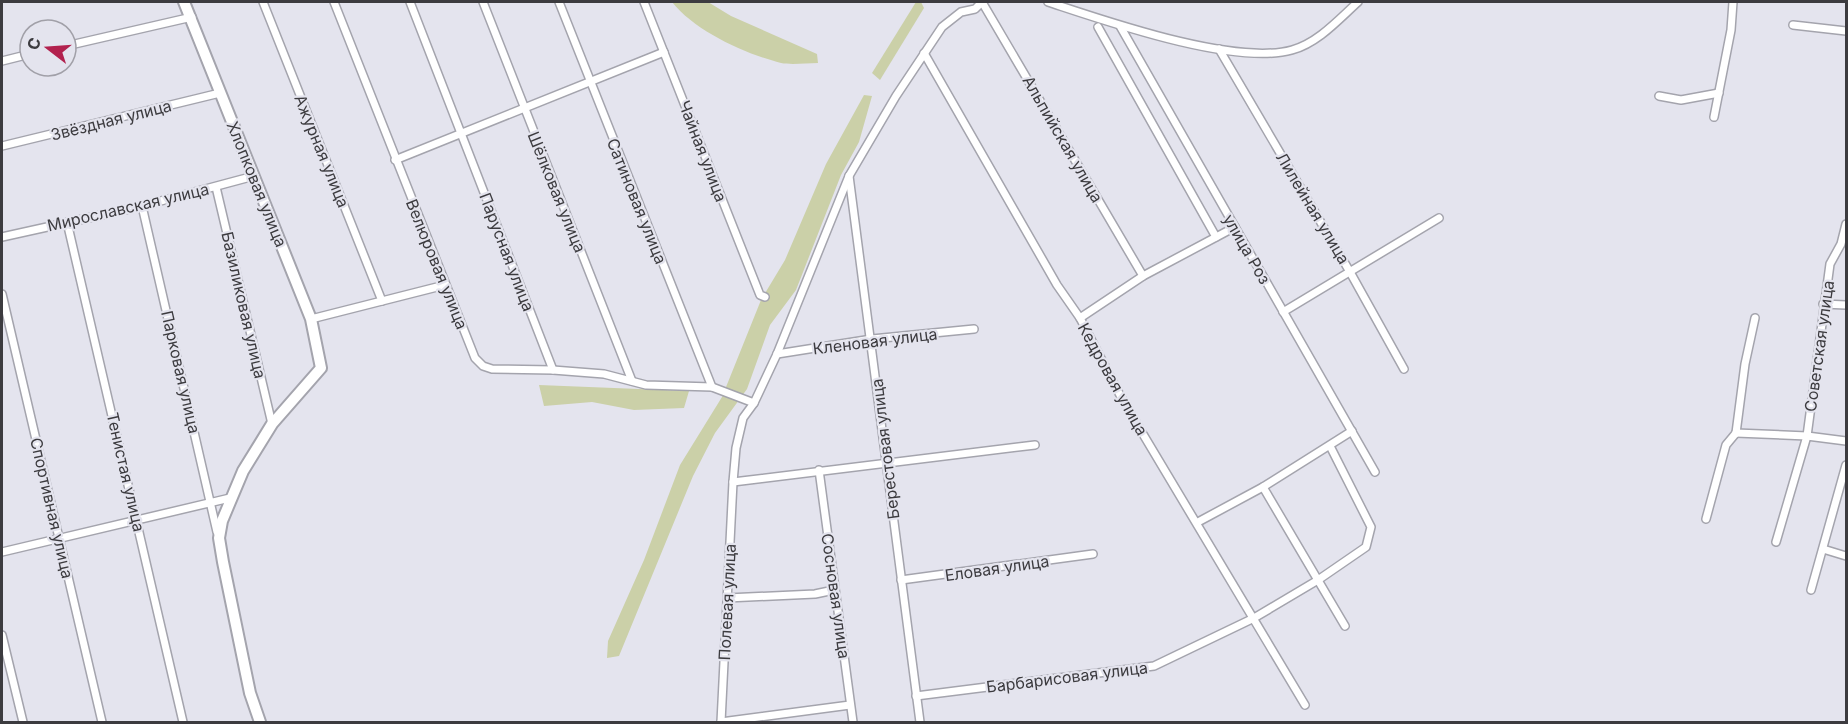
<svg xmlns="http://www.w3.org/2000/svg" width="1848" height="724" font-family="Inter,sans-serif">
<rect width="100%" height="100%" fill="#e4e4ee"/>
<!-- green -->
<g fill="#cbd0a8">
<path d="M672,2H708L731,16L817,54L818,63C806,63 792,65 781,63C745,54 695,31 672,2Z"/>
<polygon points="916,2 921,2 924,8 880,80 872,73"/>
<polygon points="864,95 872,96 859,142 841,175 796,290 770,325 747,389 715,433 693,476 619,656 607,658 608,641 644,560 680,465 722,397 761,300 785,260 826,164"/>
<polygon points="539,385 689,391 684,408 634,410 592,402 544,406"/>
</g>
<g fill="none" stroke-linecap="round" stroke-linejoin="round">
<defs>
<g id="street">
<polyline points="263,2 382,301"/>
<polyline points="334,2 475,358 483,366 492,369 553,370 604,374 646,385 712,387"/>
<polyline points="410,2 553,370"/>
<polyline points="483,2 632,381"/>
<polyline points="559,2 712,387 754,403"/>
<polyline points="644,2 760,295 765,297"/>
<polyline points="982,2 1143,276"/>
<path d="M1048,2C1106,21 1234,66 1292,50C1318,43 1339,19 1358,2"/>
<polyline points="1793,25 1846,31"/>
<polyline points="1120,26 1375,472"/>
<polyline points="1098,27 1216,237"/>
<polyline points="66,46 192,17"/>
<polyline points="1219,49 1350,272 1404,369"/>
<polyline points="924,53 1057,285 1080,318 1122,399 1305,705"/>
<polyline points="2,61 30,54"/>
<polyline points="1659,96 1681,100 1719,93"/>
<polyline points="1714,117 1731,30 1733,2"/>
<polyline points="2,146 220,93"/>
<polyline points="395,160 664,52"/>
<polyline points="849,176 920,722"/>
<polyline points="216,187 272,424"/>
<polyline points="142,206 217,532"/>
<polyline points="67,222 183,722"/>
<polyline points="2,237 142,206 254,176"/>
<polyline points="2,294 102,722"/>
<polyline points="1823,304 1846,305"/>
<polyline points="1283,312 1439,218"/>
<polyline points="1080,318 1143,276 1235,227"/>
<polyline points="311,319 445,285"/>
<polyline points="777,354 872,339 974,329"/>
<polyline points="1736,433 1745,364 1755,318"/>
<polyline points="1736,433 1807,436 1846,441"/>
<polyline points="819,470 853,722"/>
<polyline points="733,482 1035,445"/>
<polyline points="1263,487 1345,626"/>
<polyline points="1706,519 1726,445 1736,433"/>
<polyline points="1198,522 1263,487 1352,431"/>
<polyline points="1776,542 1807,436 1830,264 1841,244 1846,224"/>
<polyline points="1823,549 1846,556"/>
<polyline points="2,552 230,498"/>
<polyline points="901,580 1093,554"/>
<polyline points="1811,590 1846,465"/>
<polyline points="727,598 815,594 834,590"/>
<polyline points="2,635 23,722"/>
<polyline points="916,696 1154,666 1254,618 1318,580 1366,547 1371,527 1330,446"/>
<polyline points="721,722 733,482 736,448 743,418 754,403 777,354 849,176 896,96 942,27 961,12 975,9 982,2"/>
<polyline points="721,722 850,705"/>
</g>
<polyline id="secondary" points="184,2 311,319 321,368 272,424 243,471 222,521 219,538 223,562 250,693 260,722"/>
</defs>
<!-- street casing -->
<use href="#street" stroke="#a4a4ad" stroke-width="10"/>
<!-- secondary casing -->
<use href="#secondary" stroke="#a4a4ad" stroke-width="14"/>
<!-- street -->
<use href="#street" stroke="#fff" stroke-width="7"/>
<!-- secondary -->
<use href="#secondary" stroke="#fff" stroke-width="10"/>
</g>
<g text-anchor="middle" stroke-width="4.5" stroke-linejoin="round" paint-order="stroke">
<!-- street labels -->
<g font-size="16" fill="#3c3b3f" stroke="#e4e4ee">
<text transform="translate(111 120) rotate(-14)" y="6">Звёздная улица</text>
<text transform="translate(1063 139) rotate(60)" y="6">Альпийская улица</text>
<text transform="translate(322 151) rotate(68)" y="6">Ажурная улица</text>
<text transform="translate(703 151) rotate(69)" y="6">Чайная улица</text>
<text transform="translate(257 184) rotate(68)" y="6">Хлопковая улица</text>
<text transform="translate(557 192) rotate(68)" y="6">Шёлковая улица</text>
<text transform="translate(637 201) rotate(68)" y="6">Сатиновая улица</text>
<text transform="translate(128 207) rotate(-13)" y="6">Мирославская улица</text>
<text transform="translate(1313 208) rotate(59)" y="6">Лилейная улица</text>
<text transform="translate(1247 249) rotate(60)" y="6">улица Роз</text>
<text transform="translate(507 252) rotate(69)" y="6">Парусная улица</text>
<text transform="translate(437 264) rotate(68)" y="6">Велюровая улица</text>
<text transform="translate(244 305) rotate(77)" y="6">Базиликовая улица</text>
<text transform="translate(875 341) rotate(-7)" y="6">Кленовая улица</text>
<text transform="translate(1819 346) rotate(-82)" y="6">Советская улица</text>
<text transform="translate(181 372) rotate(77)" y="6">Парковая улица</text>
<text transform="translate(1113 379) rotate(61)" y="6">Кедровая улица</text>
<text transform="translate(885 449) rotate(-97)" y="6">Берестовая улица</text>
<text transform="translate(126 472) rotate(77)" y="6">Тенистая улица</text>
<text transform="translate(52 508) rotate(77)" y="6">Спортивная улица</text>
<text transform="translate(997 568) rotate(-8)" y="6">Еловая улица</text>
<text transform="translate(836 596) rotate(82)" y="6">Сосновая улица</text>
<text transform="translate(727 602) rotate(-87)" y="6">Полевая улица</text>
<text transform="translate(1067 677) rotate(-7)" y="6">Барбарисовая улица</text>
</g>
</g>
<!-- border -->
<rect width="1848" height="724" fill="none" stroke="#3c3b3f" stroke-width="6"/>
<!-- north arrow -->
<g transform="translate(48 48) rotate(287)"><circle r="28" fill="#e4e4ee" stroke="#a1a0a8" stroke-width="1.5"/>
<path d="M0-4.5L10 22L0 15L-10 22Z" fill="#b2214e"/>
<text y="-9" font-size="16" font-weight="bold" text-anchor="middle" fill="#3c3b3f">С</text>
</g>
</svg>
